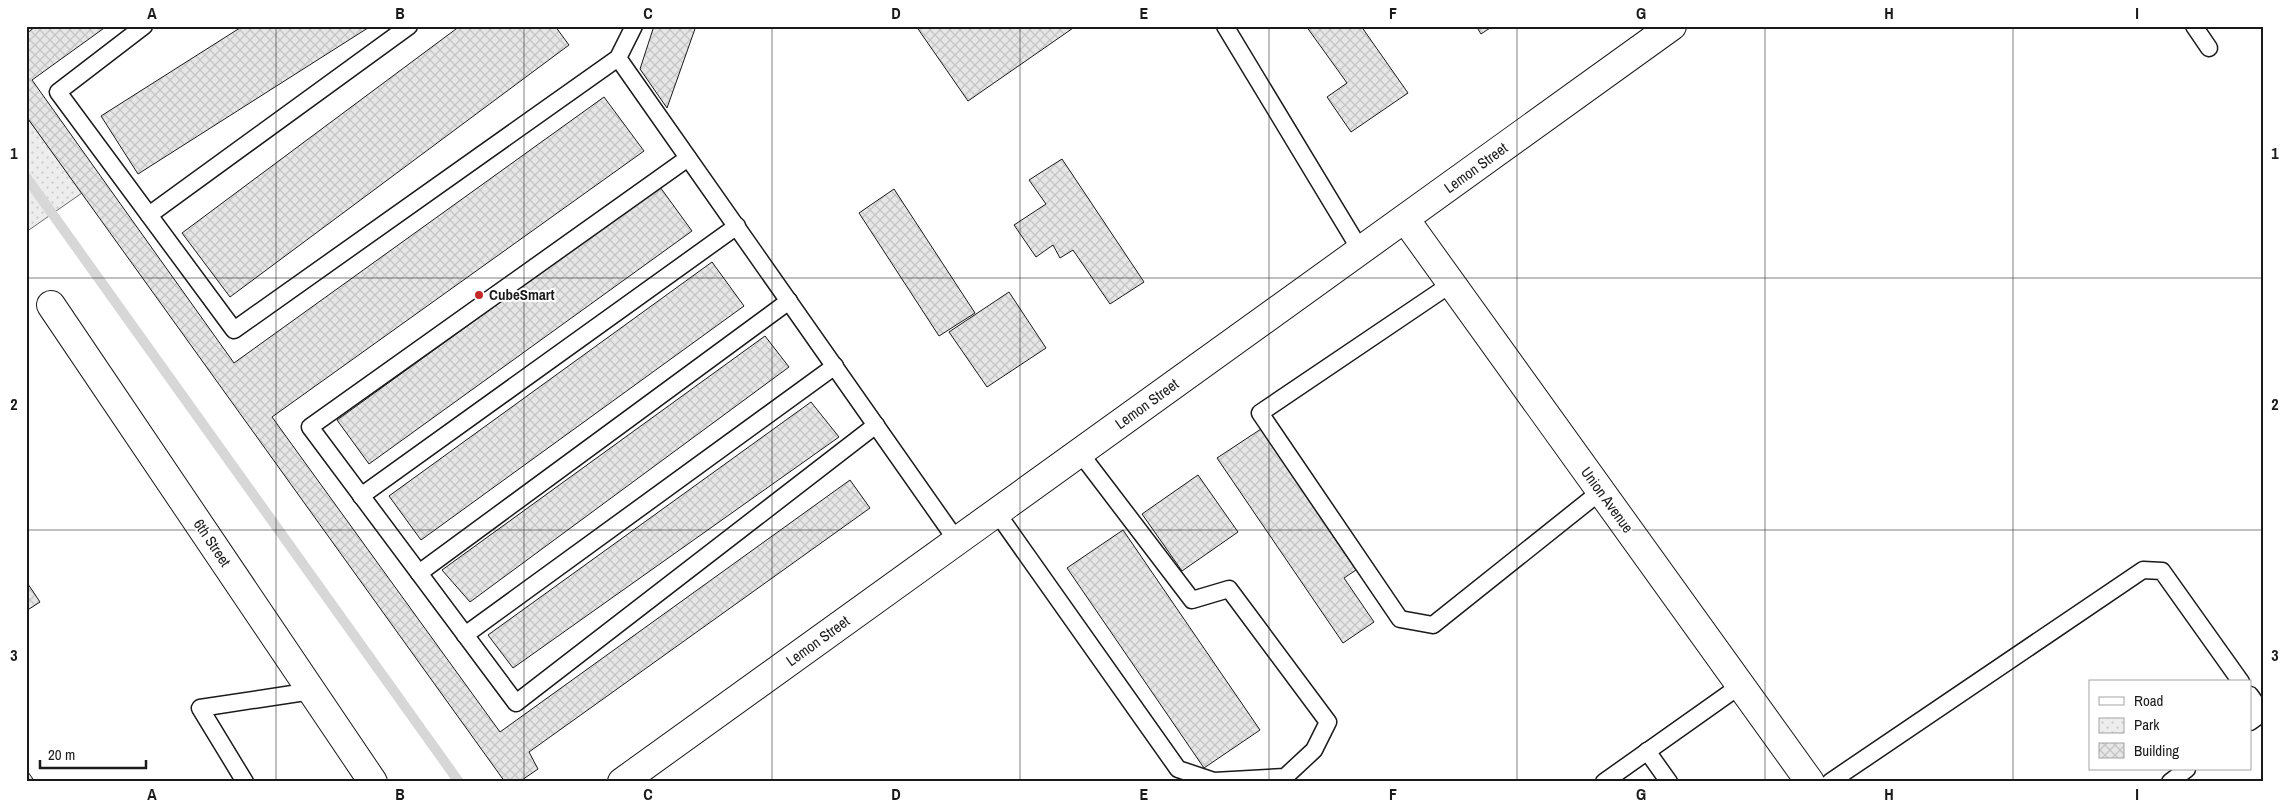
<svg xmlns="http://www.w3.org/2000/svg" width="2289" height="808" font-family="'Archivo Narrow',sans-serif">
<defs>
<pattern id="park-dots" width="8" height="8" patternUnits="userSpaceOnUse" patternTransform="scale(1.25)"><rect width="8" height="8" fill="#ededed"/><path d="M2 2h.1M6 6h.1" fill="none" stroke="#cbcbcb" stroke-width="1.8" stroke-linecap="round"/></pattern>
<pattern id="building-cross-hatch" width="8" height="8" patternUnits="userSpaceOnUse" patternTransform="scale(1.25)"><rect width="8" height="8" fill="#e6e6e6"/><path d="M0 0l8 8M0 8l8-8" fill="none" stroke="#c5c5c5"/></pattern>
</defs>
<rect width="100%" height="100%" fill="#fff"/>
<!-- park -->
<polygon fill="url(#park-dots)" stroke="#6a6a6a" points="26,116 82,193 26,232"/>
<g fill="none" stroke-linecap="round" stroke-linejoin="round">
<!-- stream -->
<polyline stroke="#d7d7d7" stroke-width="10" points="26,177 459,782"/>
</g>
<!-- building -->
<g fill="url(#building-cross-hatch)" stroke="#1a1a1a">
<polygon points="36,26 107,26 32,80 234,363 604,97 644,151 272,417 500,732 850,480 870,508 529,752 538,769 519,782 505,782 26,116 26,34"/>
<polygon points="243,26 371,26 138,174 101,116"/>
<polygon points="460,26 555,26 569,45 230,297 182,233"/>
<polygon points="654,26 696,26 667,108 640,69"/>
<polygon points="916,26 1076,26 968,101"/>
<polygon points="1306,26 1361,26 1408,93 1351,132 1327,97 1347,83"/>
<polygon points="1476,26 1493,26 1481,34"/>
<polygon points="1062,159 1144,282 1110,304 1073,250 1060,258 1053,245 1036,257 1014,225 1046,204 1029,180"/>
<polygon points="660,187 692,231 369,464 337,420"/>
<polygon points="894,189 975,313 939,336 859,213"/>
<polygon points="712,262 744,306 421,540 389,496"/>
<polygon points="1009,292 1046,348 987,387 949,332"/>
<polygon points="765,336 789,367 470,602 442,570"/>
<polygon points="811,402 839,437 513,668 488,635"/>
<polygon points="1261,429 1356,570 1344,578 1374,622 1343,643 1217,458"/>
<polygon points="1198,475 1238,532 1182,571 1142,514"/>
<polygon points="1123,530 1260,730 1204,768 1067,568"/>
<polygon points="26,581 40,602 26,611"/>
<polygon points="26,769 35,782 26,782"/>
</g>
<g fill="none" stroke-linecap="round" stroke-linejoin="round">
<defs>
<g id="lane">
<polyline points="144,26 58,92 234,330 618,58 634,26"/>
<polyline points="1225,26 1361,251"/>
<polyline points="2194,26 2209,48"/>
<polyline points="618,58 957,541"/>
<polyline points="688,158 310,427 516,703 876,425"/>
<polyline points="149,215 409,26"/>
<polyline points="1451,284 1260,413 1400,619 1433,625 1601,491"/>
<polyline points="361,496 737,226"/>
<polyline points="997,513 1178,769 1214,781 1285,777 1314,750 1328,722 1229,589 1192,600 1080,453"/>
<polyline points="419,573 789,301"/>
<polyline points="465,635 835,366"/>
<polyline points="2250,695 2257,705 2257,717 2250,722"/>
<polyline points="1647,751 1669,782"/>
<polyline points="245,782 200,708 312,691"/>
<polyline points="1604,782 1741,685"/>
<polyline points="1830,782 2143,570 2162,571 2241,682"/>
<polyline points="2170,782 2187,769"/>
</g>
<g id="street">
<polyline points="1405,219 1810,782"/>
<polyline points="51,305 373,782"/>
</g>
<polyline id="secondary" points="622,782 1672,26"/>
</defs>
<!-- lane casing -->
<use href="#lane" stroke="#1a1a1a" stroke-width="19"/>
<!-- street casing -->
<use href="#street" stroke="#1a1a1a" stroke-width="30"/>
<!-- secondary casing -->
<use href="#secondary" stroke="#1a1a1a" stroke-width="30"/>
<!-- lane -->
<use href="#lane" stroke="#fff" stroke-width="16"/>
<!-- street -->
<use href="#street" stroke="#fff" stroke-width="28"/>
<!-- secondary -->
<use href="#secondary" stroke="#fff" stroke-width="28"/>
</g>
<!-- grid -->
<path fill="none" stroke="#1a1a1a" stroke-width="1" stroke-opacity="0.55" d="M276,26V782M524,26V782M772,26V782M1020,26V782M1269,26V782M1517,26V782M1765,26V782M2013,26V782M26,278H2263M26,530H2263"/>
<!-- markers -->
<circle fill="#c62828" stroke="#fff" stroke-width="2" cx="479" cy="295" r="5"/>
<g text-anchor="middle" stroke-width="4" stroke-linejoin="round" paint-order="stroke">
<!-- street labels -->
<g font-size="15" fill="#1a1a1a" stroke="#fff">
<text transform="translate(1476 168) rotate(-36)" y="5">Lemon Street</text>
<text transform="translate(1147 404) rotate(-36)" y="5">Lemon Street</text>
<text transform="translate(1607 500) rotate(54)" y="5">Union Avenue</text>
<text transform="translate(212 543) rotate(56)" y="5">6th Street</text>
<text transform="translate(818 641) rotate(-36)" y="5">Lemon Street</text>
</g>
<!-- poi labels -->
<g font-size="15" font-weight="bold" fill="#1a1a1a" stroke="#fff" text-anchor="start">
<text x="489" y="300">CubeSmart</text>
</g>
</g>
<!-- border -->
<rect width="2289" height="808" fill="none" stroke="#ffffff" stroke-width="55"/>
<!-- legend -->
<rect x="2089" y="680" width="162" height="90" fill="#ffffff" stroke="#a3a3a3"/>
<rect x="2099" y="697" width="25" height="8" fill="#ffffff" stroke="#a3a3a3"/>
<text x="2134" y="706" font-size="15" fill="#1a1a1a">Road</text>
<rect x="2099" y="718" width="25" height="15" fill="url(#park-dots)" stroke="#a3a3a3"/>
<text x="2134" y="730" font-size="15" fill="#1a1a1a">Park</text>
<rect x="2099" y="743" width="25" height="15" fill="url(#building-cross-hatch)" stroke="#a3a3a3"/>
<text x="2134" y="756" font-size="15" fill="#1a1a1a">Building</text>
<!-- scale -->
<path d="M40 760v8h106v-8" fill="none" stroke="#1a1a1a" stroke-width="2.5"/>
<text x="48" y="760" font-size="15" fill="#1a1a1a" stroke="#ffffff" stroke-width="4" paint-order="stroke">20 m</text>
<rect x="28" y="28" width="2234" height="752" fill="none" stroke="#1a1a1a" stroke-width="2"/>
<g font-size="16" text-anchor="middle" font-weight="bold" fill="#1a1a1a">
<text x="152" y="19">A</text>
<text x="400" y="19">B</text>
<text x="648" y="19">C</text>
<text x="896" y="19">D</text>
<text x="1144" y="19">E</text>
<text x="1393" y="19">F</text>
<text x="1641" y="19">G</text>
<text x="1889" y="19">H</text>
<text x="2137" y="19">I</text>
<text x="14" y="159">1</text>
<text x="2275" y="159">1</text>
<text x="14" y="410">2</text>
<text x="2275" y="410">2</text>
<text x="14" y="661">3</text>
<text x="2275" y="661">3</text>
<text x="152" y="800">A</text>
<text x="400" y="800">B</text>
<text x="648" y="800">C</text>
<text x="896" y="800">D</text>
<text x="1144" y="800">E</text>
<text x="1393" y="800">F</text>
<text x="1641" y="800">G</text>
<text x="1889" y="800">H</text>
<text x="2137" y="800">I</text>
</g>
</svg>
